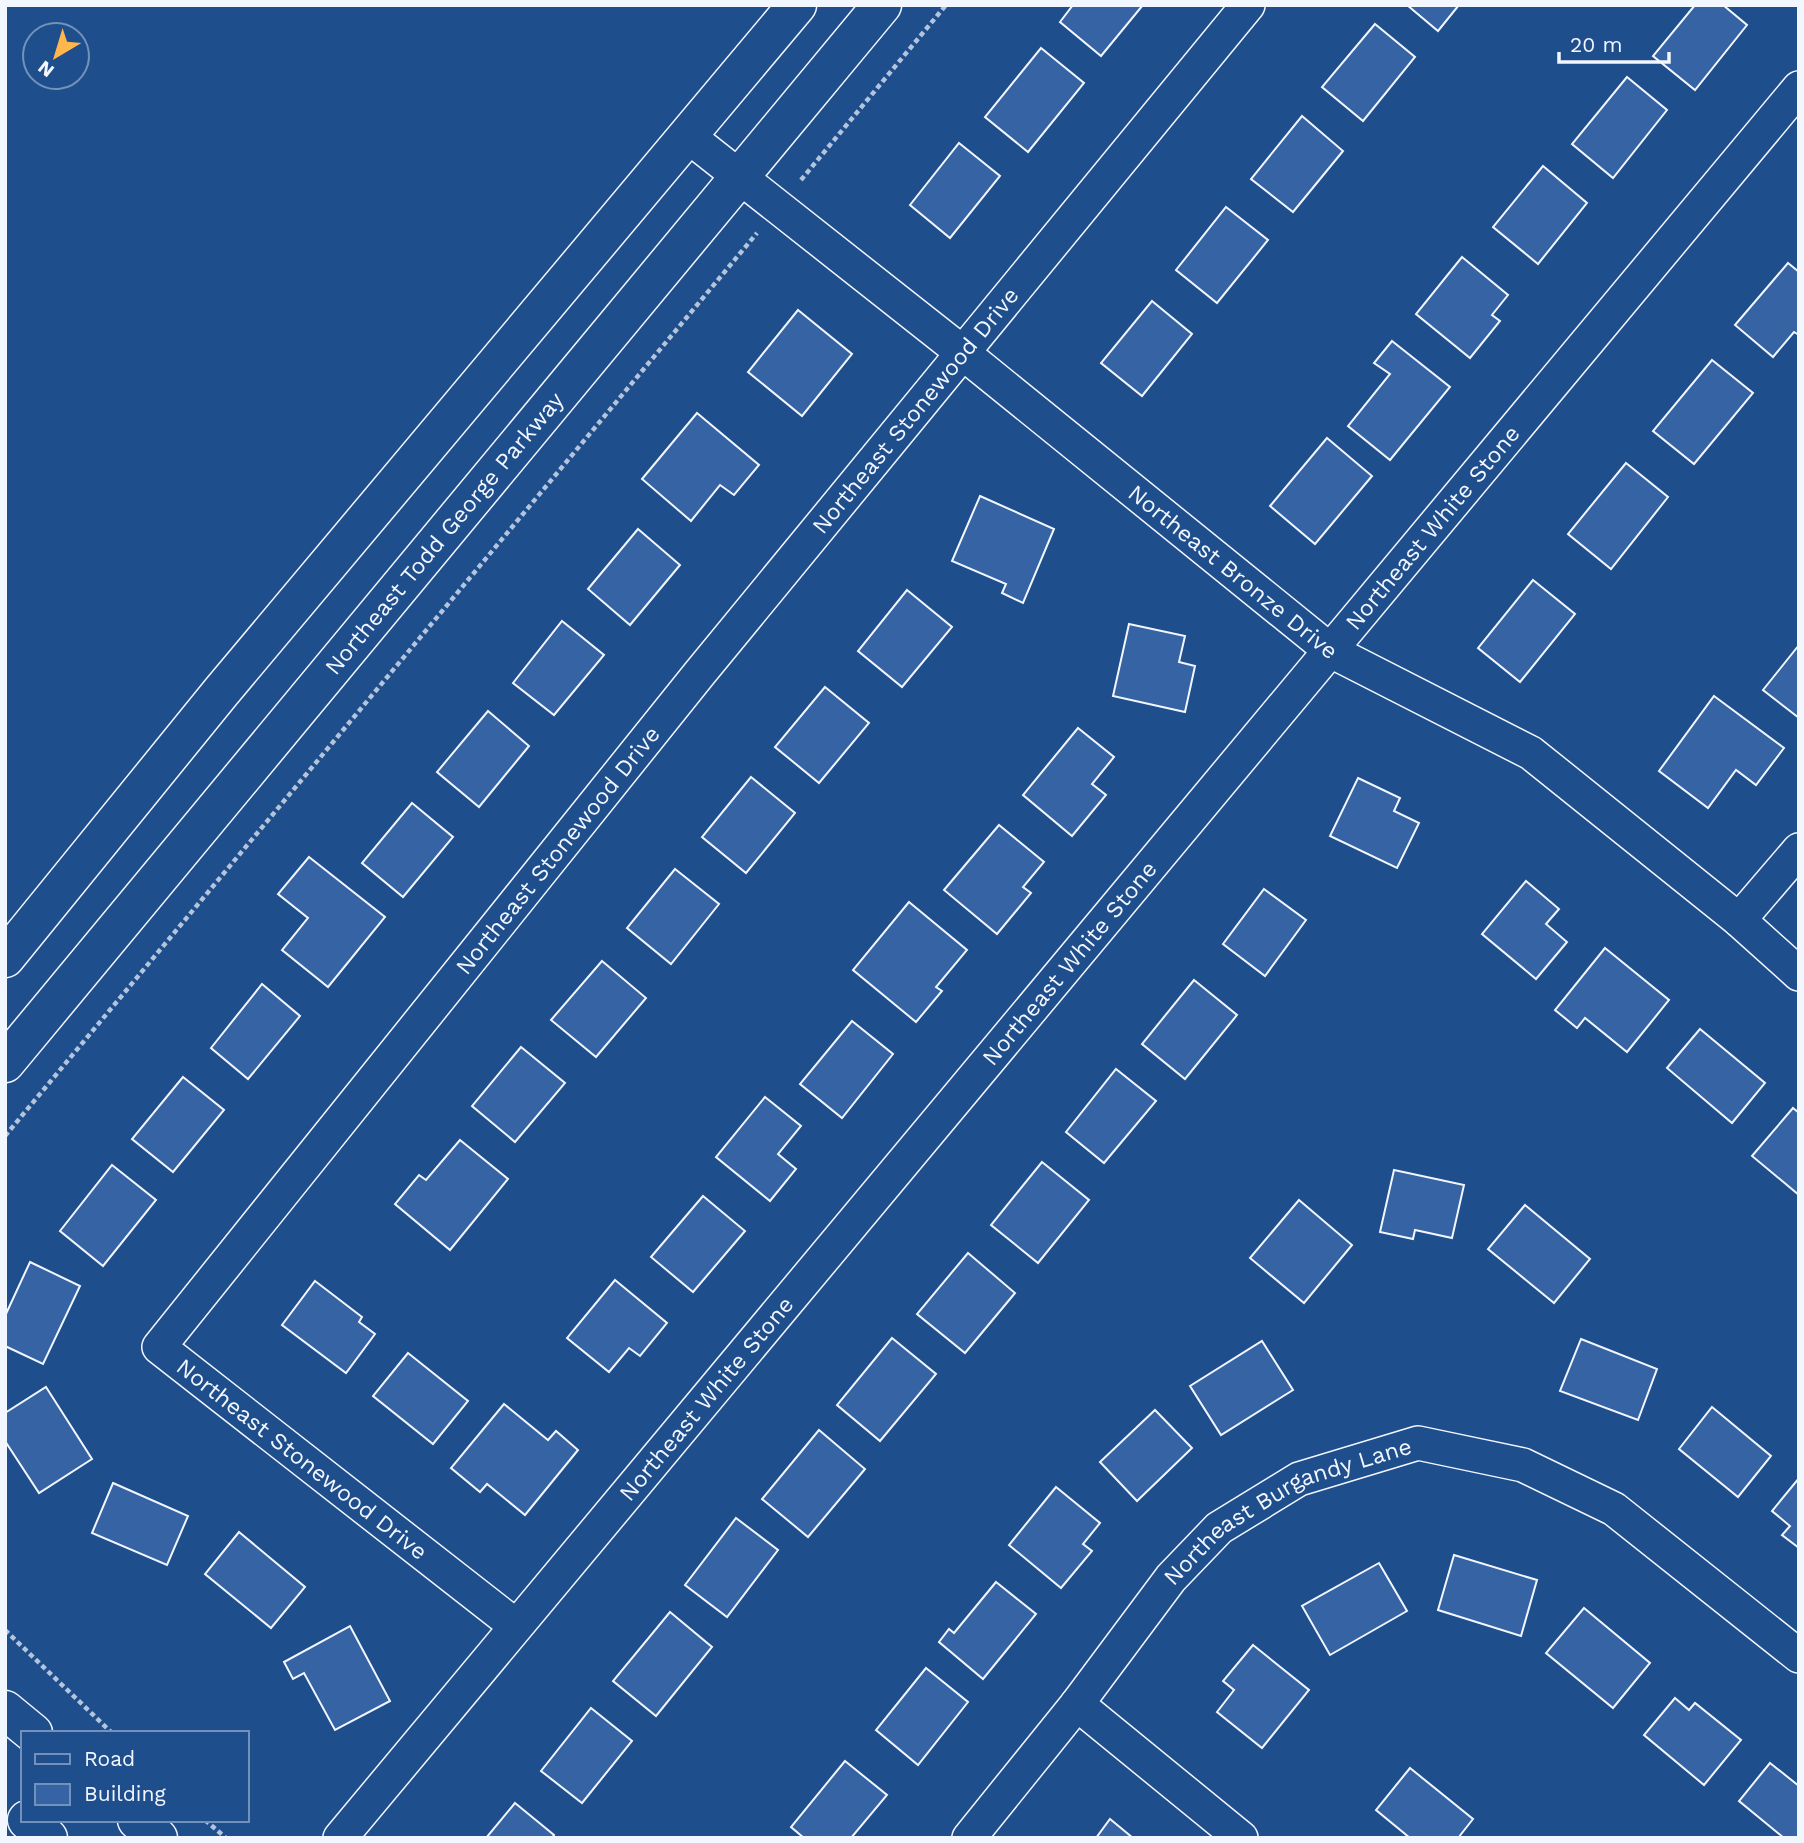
<svg xmlns="http://www.w3.org/2000/svg" width="1804" height="1843" font-family="'Work Sans',sans-serif">
<rect width="100%" height="100%" fill="#1f4e8c"/>
<!-- building -->
<g fill="#3563a3" stroke="#f2f6ff" stroke-width="2">
<polygon points="1073,5 1143,5 1101,56 1060,22"/>
<polygon points="1407,5 1459,5 1438,31"/>
<polygon points="1695,5 1723,5 1747,25 1695,90 1653,56"/>
<polygon points="1375,24 1415,57 1363,121 1322,87"/>
<polygon points="1041,48 1084,83 1028,152 985,117"/>
<polygon points="1627,77 1667,110 1613,178 1572,144"/>
<polygon points="1302,116 1343,151 1293,212 1251,179"/>
<polygon points="959,143 1000,176 950,238 910,205"/>
<polygon points="1543,166 1587,203 1538,264 1493,227"/>
<polygon points="1226,207 1268,240 1217,303 1176,270"/>
<polygon points="1462,257 1508,295 1492,315 1500,321 1470,358 1416,314"/>
<polygon points="1788,263 1799,272 1799,335 1794,332 1773,357 1735,325"/>
<polygon points="1152,301 1192,334 1142,396 1101,363"/>
<polygon points="798,310 852,354 802,416 748,372"/>
<polygon points="1392,341 1450,387 1390,460 1348,426 1390,374 1374,363"/>
<polygon points="1712,360 1753,393 1694,464 1653,431"/>
<polygon points="697,413 759,465 734,495 720,485 691,521 642,479"/>
<polygon points="1327,438 1372,476 1315,544 1270,506"/>
<polygon points="1626,463 1668,497 1611,569 1568,534"/>
<polygon points="980,496 1054,529 1023,603 1002,593 1006,584 952,561"/>
<polygon points="638,529 680,565 630,625 588,589"/>
<polygon points="1533,580 1575,614 1520,682 1478,648"/>
<polygon points="907,590 952,627 902,687 858,651"/>
<polygon points="562,621 604,655 554,715 513,683"/>
<polygon points="1129,624 1185,636 1179,662 1195,666 1185,712 1113,696"/>
<polygon points="1799,645 1799,718 1763,690"/>
<polygon points="825,687 869,723 819,783 775,747"/>
<polygon points="1714,696 1784,748 1756,785 1736,770 1708,808 1659,771"/>
<polygon points="488,711 529,746 479,807 437,772"/>
<polygon points="1078,728 1114,757 1092,784 1106,795 1072,836 1023,795"/>
<polygon points="751,777 795,813 746,873 702,837"/>
<polygon points="1358,778 1400,798 1394,811 1419,823 1397,868 1330,836"/>
<polygon points="412,803 453,837 403,897 362,863"/>
<polygon points="999,825 1044,862 1023,887 1031,893 997,934 944,890"/>
<polygon points="309,857 385,917 328,987 282,950 308,918 278,894"/>
<polygon points="675,869 719,904 671,964 627,928"/>
<polygon points="1526,881 1559,909 1546,924 1567,942 1536,979 1482,934"/>
<polygon points="1264,889 1306,920 1265,976 1223,944"/>
<polygon points="909,902 967,950 936,987 942,991 916,1022 853,970"/>
<polygon points="1605,948 1669,1000 1627,1052 1585,1018 1577,1028 1555,1010"/>
<polygon points="602,961 646,998 596,1057 551,1020"/>
<polygon points="1194,980 1237,1015 1185,1079 1142,1044"/>
<polygon points="262,984 300,1016 248,1079 211,1048"/>
<polygon points="852,1021 893,1054 842,1118 800,1084"/>
<polygon points="1700,1029 1765,1083 1732,1123 1667,1068"/>
<polygon points="521,1047 565,1083 515,1142 472,1106"/>
<polygon points="1116,1069 1156,1101 1104,1163 1066,1132"/>
<polygon points="183,1077 224,1110 173,1172 132,1139"/>
<polygon points="765,1097 801,1126 778,1154 796,1169 770,1201 716,1157"/>
<polygon points="1793,1108 1799,1113 1799,1195 1752,1156"/>
<polygon points="460,1140 508,1179 450,1250 395,1204 419,1175 426,1180"/>
<polygon points="1042,1162 1089,1200 1038,1263 991,1225"/>
<polygon points="112,1165 156,1200 103,1266 60,1231"/>
<polygon points="1394,1170 1464,1185 1452,1238 1415,1230 1413,1239 1380,1232"/>
<polygon points="703,1196 745,1231 693,1292 651,1257"/>
<polygon points="1299,1200 1352,1245 1304,1303 1250,1258"/>
<polygon points="1525,1205 1590,1259 1554,1303 1488,1249"/>
<polygon points="968,1253 1015,1293 965,1353 917,1314"/>
<polygon points="30,1262 80,1286 43,1364 5,1346 5,1316"/>
<polygon points="615,1280 667,1323 640,1356 629,1348 609,1372 567,1338"/>
<polygon points="315,1281 362,1317 359,1322 375,1334 346,1373 282,1325"/>
<polygon points="892,1338 936,1374 880,1441 837,1405"/>
<polygon points="1581,1339 1657,1369 1638,1420 1560,1391"/>
<polygon points="1262,1341 1293,1390 1221,1435 1190,1386"/>
<polygon points="408,1353 468,1401 433,1444 373,1396"/>
<polygon points="46,1387 92,1459 39,1493 5,1441 5,1413"/>
<polygon points="504,1404 548,1440 556,1431 578,1450 525,1515 487,1484 480,1492 451,1468"/>
<polygon points="1712,1407 1771,1456 1738,1497 1679,1449"/>
<polygon points="1155,1410 1192,1448 1137,1501 1100,1462"/>
<polygon points="819,1430 865,1469 808,1537 762,1499"/>
<polygon points="1799,1478 1799,1548 1782,1535 1790,1526 1772,1511"/>
<polygon points="113,1483 188,1516 167,1565 92,1533"/>
<polygon points="1056,1487 1100,1523 1083,1544 1092,1551 1061,1588 1009,1545"/>
<polygon points="736,1518 778,1550 727,1617 685,1585"/>
<polygon points="239,1532 305,1587 271,1628 205,1574"/>
<polygon points="1454,1555 1537,1580 1521,1636 1438,1610"/>
<polygon points="1379,1563 1407,1611 1330,1655 1302,1606"/>
<polygon points="996,1582 1036,1614 983,1679 939,1642 949,1629 954,1633"/>
<polygon points="1584,1608 1650,1663 1613,1708 1546,1653"/>
<polygon points="670,1612 712,1647 656,1716 613,1681"/>
<polygon points="350,1626 390,1701 335,1730 304,1673 293,1679 284,1662"/>
<polygon points="1253,1645 1309,1690 1262,1748 1217,1712 1234,1690 1223,1681"/>
<polygon points="926,1668 968,1702 918,1765 876,1730"/>
<polygon points="1675,1698 1689,1710 1695,1703 1741,1740 1704,1785 1644,1735"/>
<polygon points="591,1708 632,1741 582,1803 541,1771"/>
<polygon points="845,1761 887,1795 851,1838 804,1838 791,1827"/>
<polygon points="1770,1763 1799,1786 1799,1838 1784,1838 1739,1801"/>
<polygon points="1410,1768 1473,1819 1458,1838 1410,1838 1376,1810"/>
<polygon points="515,1803 554,1835 552,1838 486,1838"/>
<polygon points="1110,1819 1133,1838 1096,1838"/>
</g>
<g fill="none" stroke-linecap="round" stroke-linejoin="round">
<defs>
<g id="minor">
<path id="s1" d="M688,136L963,353L1331,651L1531,753L1739,920L1799,974"/>
<polyline points="1739,920 1799,850"/>
<path id="s2" d="M516,1626L159,1347L699,674L1248,5"/>
<polyline points="1077,1704 1241,1838"/>
<path id="s3" d="M340,1838L1799,88"/>
<path id="s4" d="M969,1838L1077,1704L1171,1578L1219,1528L1299,1479L1418,1443L1523,1465L1614,1509L1799,1656"/>
</g>
<g id="secondary">
<polyline points="5,958 221,692 797,5"/>
<path id="s5" d="M5,1063L882,5"/>
<polyline points="5,1710 33,1733"/>
<polyline points="27,1820 48,1838"/>
<polyline points="137,1820 158,1838"/>
</g>
</defs>
<!-- minor casing -->
<use href="#minor" stroke="#f2f6ff" stroke-width="36"/>
<!-- secondary casing -->
<use href="#secondary" stroke="#f2f6ff" stroke-width="41"/>
<!-- path -->
<g stroke="#b3c4dc" stroke-width="4.5" stroke-dasharray="5 3.5" stroke-linecap="butt">
<polyline points="801,180 946,5"/>
<polyline points="5,1136 757,233"/>
<polyline points="5,1630 112,1733"/>
<polyline points="205,1820 226,1838"/>
</g>
<!-- minor -->
<use href="#minor" stroke="#1f4e8c" stroke-width="33"/>
<!-- secondary -->
<use href="#secondary" stroke="#1f4e8c" stroke-width="38"/>
</g>
<g text-anchor="middle" stroke-width="5" stroke-linejoin="round" paint-order="stroke">
<!-- street labels -->
<g font-size="23" fill="#f2f6ff" stroke="#1f4e8c">
<text dy="8" stroke="none"><textPath href="#s2" startOffset="1657">Northeast Stonewood Drive</textPath></text>
<text dy="8" stroke="none"><textPath href="#s3" startOffset="1706">Northeast White Stone</textPath></text>
<text dy="8" stroke="none"><textPath href="#s5" startOffset="688">Northeast Todd George Parkway</textPath></text>
<text dy="8" stroke="none"><textPath href="#s1" startOffset="698">Northeast Bronze Drive</textPath></text>
<text dy="8" stroke="none"><textPath href="#s2" startOffset="1090">Northeast Stonewood Drive</textPath></text>
<text dy="8" stroke="none"><textPath href="#s3" startOffset="1139">Northeast White Stone</textPath></text>
<text dy="8" stroke="none"><textPath href="#s3" startOffset="572">Northeast White Stone</textPath></text>
<text transform="translate(302 1459) rotate(38)" y="8">Northeast Stonewood Drive</text>
<text dy="8" stroke="none"><textPath href="#s4" startOffset="467">Northeast Burgandy Lane</textPath></text>
</g>
</g>
<!-- border -->
<rect width="1804" height="1843" fill="none" stroke="#f2f6ff" stroke-width="14"/>
<!-- legend -->
<rect x="21" y="1731" width="228" height="91" fill="#1f4e8c" stroke="#7391ba" stroke-width="2"/>
<rect x="35" y="1754" width="35" height="10" fill="#1f4e8c" stroke="#7391ba" stroke-width="2"/>
<text x="84" y="1766" font-size="21" fill="#f2f6ff">Road</text>
<rect x="35" y="1784" width="35" height="21" fill="#3563a3" stroke="#7391ba" stroke-width="2"/>
<text x="84" y="1801" font-size="21" fill="#f2f6ff">Building</text>
<!-- north arrow -->
<g transform="translate(56 56) rotate(218)"><circle r="33" fill="#1f4e8c" stroke="#7391ba" stroke-width="2"/>
<path d="M0-5L12 26L0 18L-12 26Z" fill="#ffb74d"/>
<text y="-10" font-size="19" font-weight="bold" text-anchor="middle" fill="#f2f6ff">N</text>
</g>
<!-- scale -->
<path d="M1559 52v10h110v-10" fill="none" stroke="#f2f6ff" stroke-width="3.5"/>
<text x="1570" y="52" font-size="21" fill="#f2f6ff" stroke="#1f4e8c" stroke-width="5" paint-order="stroke">20 m</text>
</svg>
